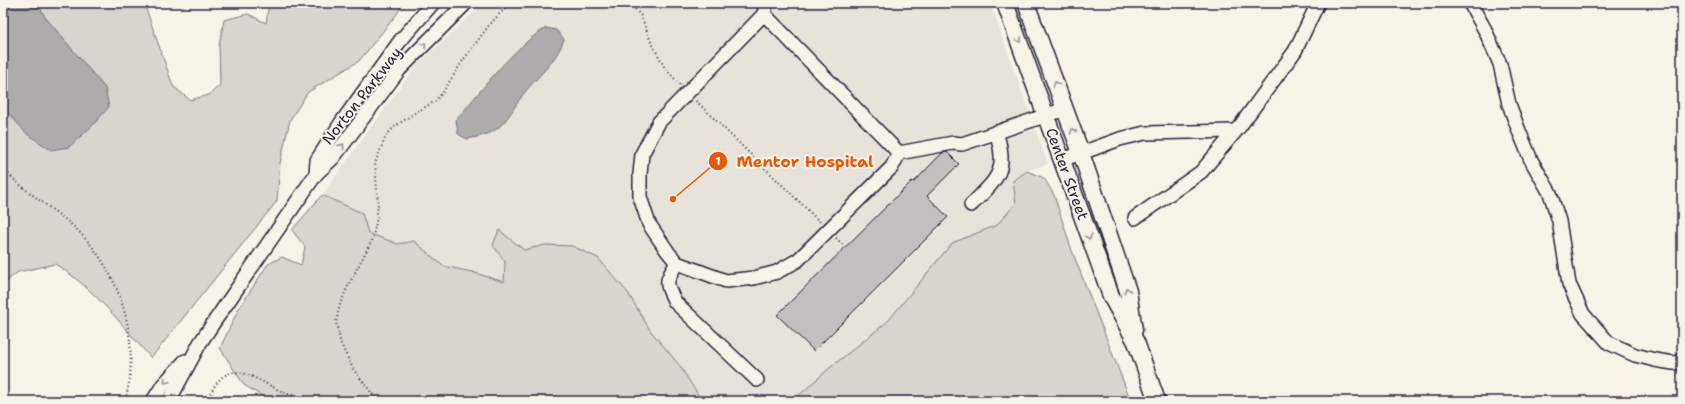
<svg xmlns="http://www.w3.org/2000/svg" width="1685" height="404" font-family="'Shantell Sans',sans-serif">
<rect width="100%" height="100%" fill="#f7f3e8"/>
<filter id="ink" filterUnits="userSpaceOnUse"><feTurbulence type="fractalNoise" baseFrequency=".025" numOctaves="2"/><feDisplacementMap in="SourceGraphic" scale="8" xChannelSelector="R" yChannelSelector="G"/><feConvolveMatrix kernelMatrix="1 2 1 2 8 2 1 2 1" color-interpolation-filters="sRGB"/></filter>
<g filter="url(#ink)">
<!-- built -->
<polygon fill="#e7e3db" points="484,3 940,3 941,5 947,3 990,3 1048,164 1027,171 1013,181 1016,203 997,225 952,243 888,321 826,371 793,401 702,401 680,366 650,330 628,293 598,258 572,247 545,245 524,250 493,245 505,262 504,282 472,272 443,266 414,241 398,244 368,233 362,213 322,195 416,66"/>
<!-- green -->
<g fill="#d8d5cf" stroke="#7d7c85">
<path d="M3,3H144L173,86L190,100L209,95L220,85L219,45L224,20L248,14L266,23L269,3H403L397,14L359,61L308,92L290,120L280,163L277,201L151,358C122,325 93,287 55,264L18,272L3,284Z"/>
<polygon points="1027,171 1044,178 1054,195 1072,251 1131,401 793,401 826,371 888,321 952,243 997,225 1016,203 1013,181"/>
<polygon points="322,195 362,213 368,233 398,244 414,241 443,266 472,272 504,282 505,262 493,245 499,230 524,250 545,245 572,246 598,258 628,293 650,330 680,366 702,401 268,400 244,385 220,348 239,308 268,264 282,257 301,265 305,247 292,230"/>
</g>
<!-- water -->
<g fill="#aeabad" stroke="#76747f">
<polygon points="3,3 38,3 45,17 105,88 109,107 92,126 69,147 51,150 27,134 3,107"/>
<path d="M546,28L556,30L564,39C557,62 536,77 522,96C514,107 509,119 498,128C489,135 478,137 467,139L458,134L456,120C481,91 513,47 546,28Z"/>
</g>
<!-- building -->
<polygon fill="#c2bfbd" stroke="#22223b" points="947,152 959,164 927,196 948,217 814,351 777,315 912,181 914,182 942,153"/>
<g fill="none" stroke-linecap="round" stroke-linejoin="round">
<defs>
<g id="minor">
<polyline points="1470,3 1485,30 1500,64 1509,104 1519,131 1531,160 1550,193 1559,221 1569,284 1583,314 1609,343 1635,355 1655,360 1673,363 1682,362"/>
<polyline points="764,14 899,153 892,167 798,260 777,272 754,278 726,281 677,263 668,252 649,224 640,197 640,174 642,154 659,122 764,14 766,3"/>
<polyline points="899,153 953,143 962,144 1065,109"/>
<polyline points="1062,160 1120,139 1145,133 1235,131"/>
<polyline points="316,174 317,160 341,123 400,41 433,3"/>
<path d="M971,205C997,179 1009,171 996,132"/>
<polyline points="1135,218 1201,172 1240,126 1295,51 1318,3"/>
<path d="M677,263C665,282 665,282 675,302L757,380"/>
<polyline points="153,401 163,385 185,361"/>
<polyline points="169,401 200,343 214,322 316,174 333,158 399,70 466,3"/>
</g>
<g id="major">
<polyline points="1005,3 1111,296 1136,342 1157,401"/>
<polyline points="1026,3 1081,153 1128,291 1134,330"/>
</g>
</defs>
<!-- minor casing -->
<use href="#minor" stroke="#22223b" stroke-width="16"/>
<!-- major casing -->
<use href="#major" stroke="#22223b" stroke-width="19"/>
<!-- path -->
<g stroke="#22223b" stroke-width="2" stroke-dasharray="1 3" stroke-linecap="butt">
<polyline points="630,3 641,16 651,42 665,68 680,85"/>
<polyline points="696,101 820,222"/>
<path d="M3,168C23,191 50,206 73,226C120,269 142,339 125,401"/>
<polyline points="836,238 845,247"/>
<path d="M207,401C227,353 248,376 283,392C293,396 305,397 315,401"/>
<polyline points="378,401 353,369 341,344 336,322 340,305 347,288 372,240 376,223 378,204 375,163 386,136 393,128 416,112 434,102 443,92 464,59 490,24 510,3"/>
</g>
<!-- minor -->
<use href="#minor" stroke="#f7f3e8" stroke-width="13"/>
<!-- major -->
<use href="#major" stroke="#f7f3e8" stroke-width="16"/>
</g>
<!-- one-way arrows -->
<defs><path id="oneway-chevron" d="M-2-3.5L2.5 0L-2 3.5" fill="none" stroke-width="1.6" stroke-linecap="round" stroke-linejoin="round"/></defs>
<g stroke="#97959a">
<use href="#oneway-chevron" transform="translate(1019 40) rotate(70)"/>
<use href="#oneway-chevron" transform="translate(424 45) rotate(-45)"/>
<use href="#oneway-chevron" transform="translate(1056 84) rotate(-110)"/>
<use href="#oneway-chevron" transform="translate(1073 131) rotate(-110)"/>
<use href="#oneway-chevron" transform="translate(342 146) rotate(-52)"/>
<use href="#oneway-chevron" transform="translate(1089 237) rotate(71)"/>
<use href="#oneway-chevron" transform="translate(1127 290) rotate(-105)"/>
<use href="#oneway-chevron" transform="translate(166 381) rotate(130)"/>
</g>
</g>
<g text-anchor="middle" stroke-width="4" stroke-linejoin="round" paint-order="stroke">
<!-- street labels -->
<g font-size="15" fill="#22223b" stroke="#f7f3e8">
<text transform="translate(362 96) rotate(-52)" y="5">Norton Parkway</text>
<text transform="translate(1067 174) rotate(70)" y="5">Center Street</text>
</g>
</g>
<!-- callouts -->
<path fill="none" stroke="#e8590c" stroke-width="1.5" d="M673 199L718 161"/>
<g fill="#e8590c" stroke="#f7f3e8" stroke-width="1.5">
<circle cx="673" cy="199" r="4"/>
<circle cx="718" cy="161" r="10"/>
</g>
<g font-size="12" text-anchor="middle" font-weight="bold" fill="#fff">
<text x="718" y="165">1</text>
</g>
<g font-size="16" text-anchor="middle" font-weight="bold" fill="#e8590c" stroke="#f7f3e8" stroke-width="4" stroke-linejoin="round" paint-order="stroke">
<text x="805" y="167">Mentor Hospital</text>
</g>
<!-- margin -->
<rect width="1685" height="404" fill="none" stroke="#f7f3e8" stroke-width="16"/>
<rect x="8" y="8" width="1669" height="388" fill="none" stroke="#22223b" stroke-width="1.5" filter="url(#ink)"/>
</svg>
